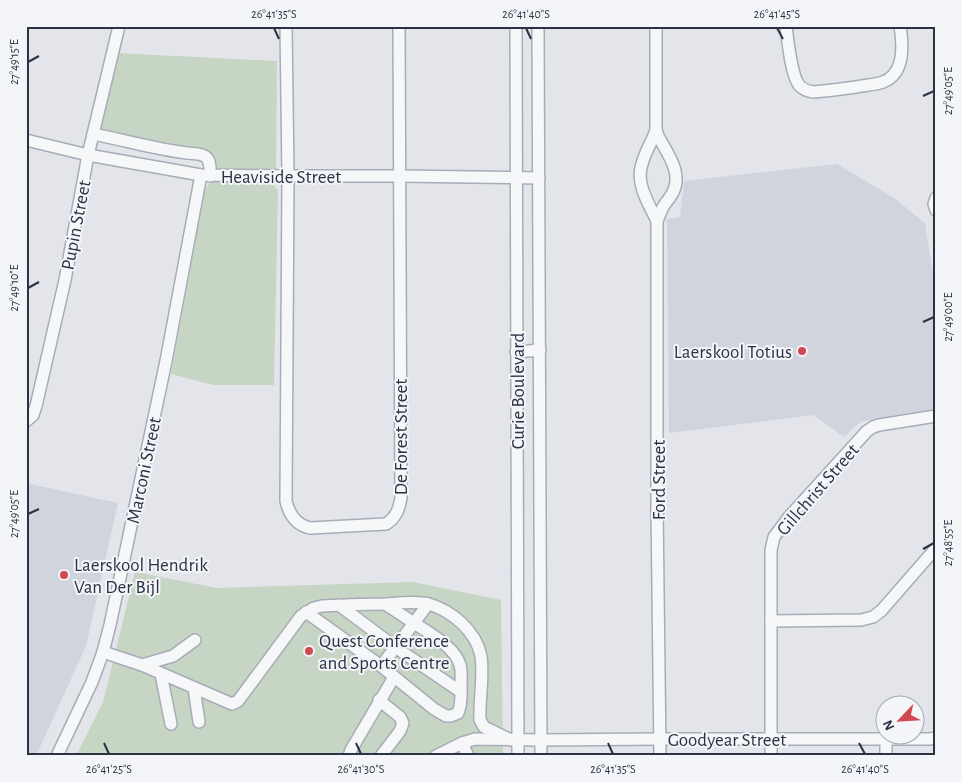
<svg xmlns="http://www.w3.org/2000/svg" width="962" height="782" font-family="'Alegreya Sans',sans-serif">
<rect width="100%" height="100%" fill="#e3e5eb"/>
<!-- built -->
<g fill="#d1d4dd">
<polygon points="837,164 894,198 925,223 936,293 936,409 877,418 860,422 844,437 813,415 669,433 667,219 680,217 684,181"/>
<polygon points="26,483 118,503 86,646 36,756 26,756"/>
</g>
<!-- green -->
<g fill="#c7d5c4">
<polygon points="115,53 277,61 276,170 215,170 212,157 208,150 99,130"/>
<polygon points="215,180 268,180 274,184 278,191 274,385 213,385 171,374 205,189 210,183"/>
<polygon points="135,572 217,588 413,582 501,600 503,756 76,756 103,702"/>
</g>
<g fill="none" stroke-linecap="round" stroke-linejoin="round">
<defs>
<g id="minor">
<path d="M286,26L288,176L286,501C289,514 296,525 310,528L386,524C396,518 399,509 401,498L399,26"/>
<path d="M516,26C518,269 516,513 518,756"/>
<polyline points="538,26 541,756"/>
<path d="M656,26V130L658,136C667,153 684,174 672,194C670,198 666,202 663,207C661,211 659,216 657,221V507L660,756"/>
<path d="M786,26C788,41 791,75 799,85C803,90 808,91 813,92C828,91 842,89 856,87C865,85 875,85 883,82C905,74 903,44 900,26"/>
<path d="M656,130C652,142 645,152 642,164C635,183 649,204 657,221"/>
<path d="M93,134C124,140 155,149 187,153C192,154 201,153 206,157C211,162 210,169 210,176"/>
<polyline points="26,140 88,155 201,175 288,176 399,176 539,178"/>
<polyline points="936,198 934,204 936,210"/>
<polyline points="516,352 540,350"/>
<polyline points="26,421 33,415 36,406 65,280 88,155 119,26"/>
<polyline points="385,604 414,623 428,604"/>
<polyline points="339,605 395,647 461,692"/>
<path d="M306,612L381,666L434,709L446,716H451L458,713C462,704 461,694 461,685C461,679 462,671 460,665C455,647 429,633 414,623L381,666"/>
<polyline points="771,621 861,620 873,617 881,611 936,548"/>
<path d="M103,652L142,665L232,704L238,701L301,616L314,608L322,606C343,605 365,604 387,604C400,603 416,601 429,604C452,611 476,631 481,656C484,677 479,699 480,720L484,727L511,740"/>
<polyline points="142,665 173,656 195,640"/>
<polyline points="161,674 171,724"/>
<polyline points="194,688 199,722"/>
<polyline points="379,700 400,717 403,723 400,731 381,756"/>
<polyline points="462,743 468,756"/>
<polyline points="57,756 92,682 103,652 110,625 166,361 201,175"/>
<polyline points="349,756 351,750 394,677"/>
<polyline points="436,756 462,743 475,739 541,740 660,739 929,739 936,738"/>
<polyline points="771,756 771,550 774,537 789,517 867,431 873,427 879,425 936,416"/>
<polyline points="886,756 886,739"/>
</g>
</defs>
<!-- minor casing -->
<use href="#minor" stroke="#a8acb6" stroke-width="14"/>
<!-- minor -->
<use href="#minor" stroke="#f6f7f9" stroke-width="11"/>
</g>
<!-- ticks -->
<path fill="none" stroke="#2a3244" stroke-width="2" d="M274,28L279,39M526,28L531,39M777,28L783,39M28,62L39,56M923,96L934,91M28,288L39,282M923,322L934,317M28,514L39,509M923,549L934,543M104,743L109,754M356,743L361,754M608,743L613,754M859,743L865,754"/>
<!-- markers -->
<g fill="#d14752" stroke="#f3f5f8" stroke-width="2">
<circle cx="802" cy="351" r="5"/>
<circle cx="64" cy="575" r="5"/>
<circle cx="309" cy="651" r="5"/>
</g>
<g text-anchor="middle" stroke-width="4" stroke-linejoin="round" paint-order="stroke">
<!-- street labels -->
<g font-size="19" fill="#2a3244" stroke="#f3f5f8">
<text x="281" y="183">Heaviside Street</text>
<text transform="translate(75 225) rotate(-79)" y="7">Pupin Street</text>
<text transform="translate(517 391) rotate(-90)" y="7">Curie Boulevard</text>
<text transform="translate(400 437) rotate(-90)" y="7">De Forest Street</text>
<text transform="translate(143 470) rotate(-78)" y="7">Marconi Street</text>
<text transform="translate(658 480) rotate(-90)" y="7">Ford Street</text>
<text transform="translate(817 489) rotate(-49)" y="7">Gillchrist Street</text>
<text x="727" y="746">Goodyear Street</text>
</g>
<!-- poi labels -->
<g font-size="19" fill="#2a3244" stroke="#f3f5f8" text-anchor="start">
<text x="792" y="358" text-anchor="end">Laerskool Totius</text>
<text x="74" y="571">Laerskool Hendrik<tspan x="74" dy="22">Van Der Bijl</tspan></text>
<text x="319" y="647">Quest Conference<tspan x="319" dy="22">and Sports Centre</tspan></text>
</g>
</g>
<!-- border -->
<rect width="962" height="782" fill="none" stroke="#f3f5f8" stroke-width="55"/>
<!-- north arrow -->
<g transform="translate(900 720) rotate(245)"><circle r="24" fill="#f3f5f8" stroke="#a3a7b0"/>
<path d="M0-4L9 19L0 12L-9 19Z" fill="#d14752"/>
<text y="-8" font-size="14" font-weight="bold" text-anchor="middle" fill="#2a3244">N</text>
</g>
<rect x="28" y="28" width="906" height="726" fill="none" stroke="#2a3244" stroke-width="2"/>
<g font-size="12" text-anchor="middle" fill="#2a3244">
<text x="274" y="18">26°41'35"S</text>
<text x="526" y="18">26°41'40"S</text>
<text x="777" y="18">26°41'45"S</text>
<text transform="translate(14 62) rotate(-90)" y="4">27°49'15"E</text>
<text transform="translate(948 91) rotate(-90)" y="4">27°49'05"E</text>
<text transform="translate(14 288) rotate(-90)" y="4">27°49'10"E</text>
<text transform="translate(948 317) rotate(-90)" y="4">27°49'00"E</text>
<text transform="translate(14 514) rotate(-90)" y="4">27°49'05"E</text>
<text transform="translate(948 543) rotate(-90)" y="4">27°48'55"E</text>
<text x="109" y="773">26°41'25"S</text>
<text x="361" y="773">26°41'30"S</text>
<text x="613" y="773">26°41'35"S</text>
<text x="865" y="773">26°41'40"S</text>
</g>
</svg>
